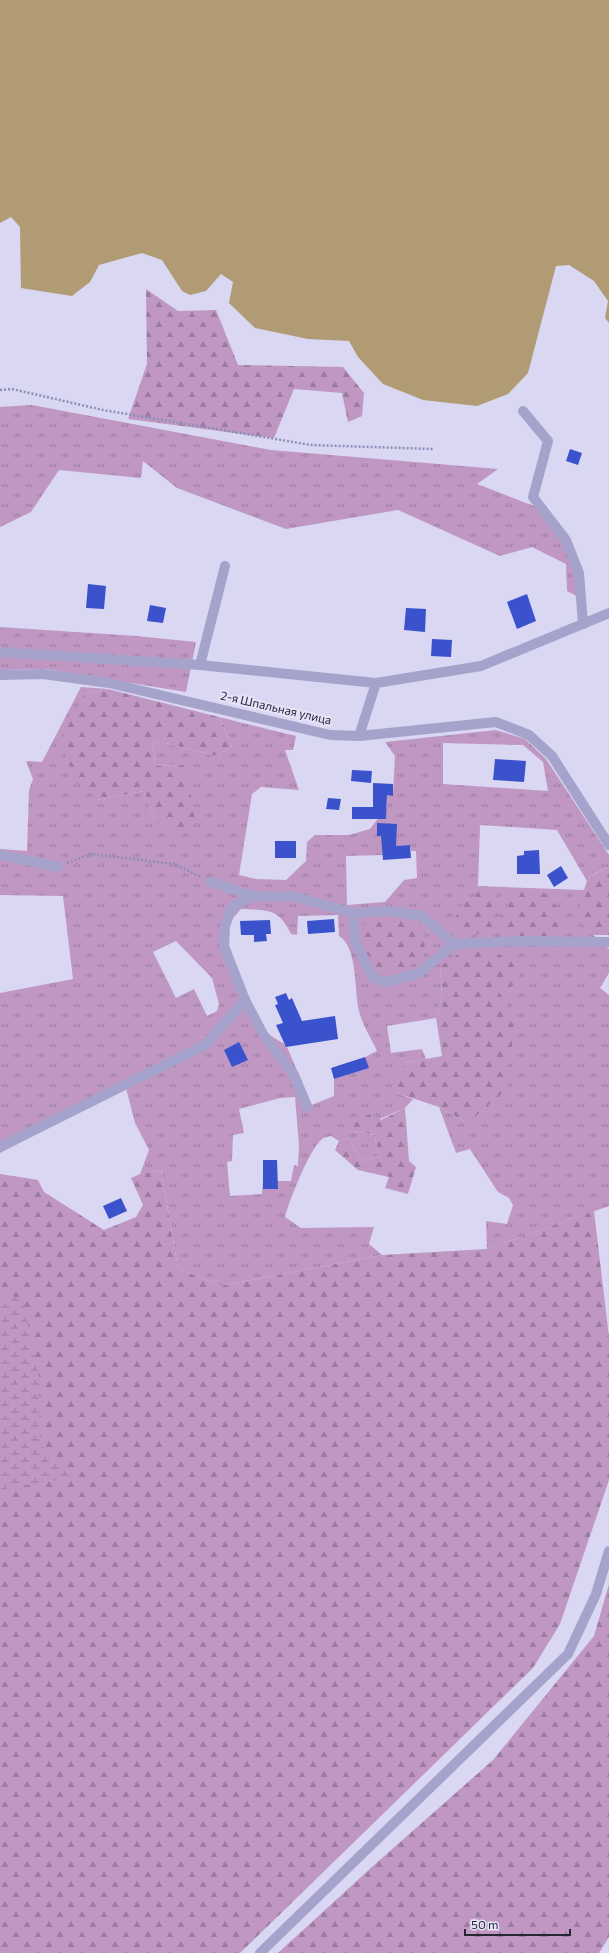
<svg xmlns="http://www.w3.org/2000/svg" width="609" height="1953" font-family="Commissioner,sans-serif">
<defs>
<pattern id="grass-tufts" width="24" height="20" patternUnits="userSpaceOnUse"><rect width="24" height="20" fill="#bf97c2"/><path d="M3 7l-1-3M5 7V3M7 7l1-3M15 17l-1-3M17 17v-4M19 17l1-3" fill="none" stroke="#9b7b9e"/></pattern>
<pattern id="forest-firs" width="22" height="20" patternUnits="userSpaceOnUse"><rect width="22" height="20" fill="#bf97c2"/><path d="M5 1l3.5 6h-7zM16 11l3.5 6h-7z" fill="#9b7b9e"/></pattern>
<pattern id="wetland-marsh" width="20" height="14" patternUnits="userSpaceOnUse"><rect width="20" height="14" fill="#bf97c2"/><path d="M1 5h8M5 5V1M11 12h8M15 12V8" fill="none" stroke="#9b7b9e"/></pattern>
</defs>
<rect width="100%" height="100%" fill="#dad7f2"/>
<!-- grass -->
<g fill="url(#grass-tufts)" fill-rule="evenodd">
<polygon points="32,405 271,450 498,469 477,484 539,508 564,541 577,574 579,597 567,591 566,564 532,547 500,556 398,510 286,529 177,488 143,461 141,478 59,470 31,512 0,527 0,407"/>
<polygon points="0,627 136,636 196,642 186,692 46,669 0,670"/>
<path d="M81,687L108,689L85,694L97,800L144,791L155,820L186,765L155,766L153,740L217,756L232,746L219,717L296,736L293,750H285L299,790L261,787L252,794L239,875L256,879L286,880L306,861L307,842L315,835H349L370,829L387,807V795H393L395,756L385,742L496,730L525,739L546,759L609,855V867L589,876L593,935L609,949V973L600,988L609,995V1206L487,1249L486,1221L507,1224L513,1205L509,1198L498,1192L470,1149L456,1153L439,1107L468,1123L440,966L442,996L436,1018L387,1026L391,1053L422,1049L426,1059L405,1063L397,1093L413,1099L405,1108L353,1131L375,1135L378,1156L362,1161L348,1138L339,1141L331,1136C328,1137 324,1137 322,1139C310,1148 289,1201 285,1217L301,1228L374,1227L369,1244L382,1255L220,1286L178,1268L161,1170L140,1174L149,1150L135,1123L126,1088L0,1153V993L73,979L63,896L0,895V849L27,851L29,790L33,779L26,761L42,762ZM443,743L523,745L543,762L548,791L443,784ZM480,825L557,830L587,881L584,890L478,886ZM410,845L411,851H416L417,878L404,880L385,902L347,905L346,856L383,855L387,847ZM241,909C267,910 279,908 291,934L297,935L298,916L338,915L339,936C358,947 354,991 359,1011C362,1024 371,1038 377,1051L365,1057L368,1068L334,1079V1096L312,1105L286,1045L266,1033L233,964L228,943V928L232,919ZM176,941L212,978L219,1004L217,1011L207,1016L194,989L176,998L153,952ZM295,1097L299,1145L298,1166L294,1165L291,1181H263L262,1194L230,1196L227,1162L232,1161L233,1135L244,1133L239,1109L280,1098Z"/>
</g>
<!-- forest -->
<g fill="url(#forest-firs)">
<polygon points="146,289 178,311 216,310 238,365 343,367 364,393 362,416 348,422 342,393 294,389 274,438 128,419 147,364"/>
<polygon points="108,689 219,717 232,746 217,756 153,740 155,766 186,765 195,820 181,833 155,820 144,791 97,800 68,764 61,739 85,694"/>
<polygon points="609,867 609,935 593,935 576,918 590,876"/>
<polygon points="484,887 498,887 491,930 466,937 454,922 460,907"/>
<polygon points="517,888 540,889 562,912 562,927 558,936 510,936 499,920"/>
<polygon points="377,916 417,919 425,935 424,955 400,973 379,971 364,949 362,926"/>
<polygon points="463,951 495,952 519,966 518,983 499,992 515,1015 507,1089 468,1123 439,1107 397,1093 393,1082 405,1063 442,1056 436,1018 442,996 440,966"/>
<polygon points="405,1108 409,1161 416,1167 408,1194 385,1188 389,1177 358,1170 335,1150 339,1141 348,1138 362,1161 378,1156 375,1135 353,1131 350,1122 371,1114 381,1120"/>
<polygon points="161,1170 178,1268 220,1286 382,1255 487,1249 594,1211 609,1337 609,1480 560,1624 533,1668 240,1953 0,1953 0,1174 38,1180 44,1192 104,1230 136,1217 143,1205 131,1178 140,1174"/>
<polygon points="609,1584 609,1937 599,1953 278,1953 373,1866 493,1760 594,1636"/>
</g>
<!-- wetland -->
<polygon fill="url(#wetland-marsh)" points="0,1294 22,1298 39,1375 40,1443 71,1478 0,1490"/>
<!-- water -->
<polygon fill="#b19b75" points="0,0 609,0 609,323 605,318 608,301 594,281 569,265 556,266 528,373 508,394 477,406 423,400 383,384 358,357 349,341 308,339 255,328 229,303 233,282 221,274 206,291 190,295 182,291 162,260 142,253 99,265 90,282 72,296 21,288 20,227 11,217 0,223"/>
<!-- building -->
<g fill="#3a53cd">
<polygon points="570,449 582,453 578,465 566,461"/>
<polygon points="88,584 106,586 104,609 86,608"/>
<polygon points="527,594 536,621 517,629 507,602"/>
<polygon points="150,605 166,608 163,623 147,621"/>
<polygon points="406,608 426,609 425,632 404,630"/>
<polygon points="432,639 452,640 451,657 431,656"/>
<polygon points="495,759 526,761 524,782 493,780"/>
<polygon points="352,770 372,771 371,783 351,781"/>
<polygon points="373,783 393,784 393,796 387,795 386,819 352,819 352,807 373,807"/>
<polygon points="328,798 341,799 339,810 326,809"/>
<polygon points="377,823 397,824 396,846 410,845 411,858 383,860 381,836 377,836"/>
<rect x="275" y="841" width="21" height="17"/>
<polygon points="539,850 540,874 517,874 517,856 524,855 524,851"/>
<polygon points="561,866 568,878 554,887 547,875"/>
<polygon points="334,919 335,932 308,934 307,921"/>
<polygon points="270,920 271,934 266,934 267,941 254,942 254,935 241,935 240,921"/>
<polygon points="286,993 289,1000 292,998 302,1021 335,1016 338,1039 286,1047 276,1025 283,1023 275,1005 278,1004 275,997"/>
<polygon points="239,1042 248,1060 232,1067 224,1050"/>
<polygon points="365,1057 369,1068 334,1079 331,1068"/>
<polygon points="263,1160 277,1160 278,1189 263,1189"/>
<polygon points="121,1198 127,1211 109,1219 103,1206"/>
</g>
<g fill="none" stroke-linecap="round" stroke-linejoin="round">
<!-- path -->
<g stroke="#8e8db7" stroke-width="2.5" stroke-dasharray="2 2" stroke-linecap="butt">
<polyline points="0,390 12,389 103,410 311,445 433,449"/>
<polyline points="67,863 91,854 174,864 201,877"/>
</g>
<!-- minor -->
<g stroke="#a5a3cb" stroke-width="10">
<polyline points="523,411 548,441 533,497 566,540 579,573 583,624"/>
<polyline points="0,652 200,665 376,683"/>
<polyline points="200,665 225,566"/>
<polyline points="0,675 43,674 109,683 330,735 359,736 496,722 529,735 552,756 609,845"/>
<polyline points="359,736 376,683 481,666 609,613"/>
<polyline points="0,855 58,867"/>
<polyline points="211,882 253,896 296,897 353,913 389,911 422,916 454,944 514,941 609,942"/>
<polyline points="253,896 232,907 225,926 224,946 245,1000 263,1034 294,1075 307,1107"/>
<polyline points="353,913 355,941 373,978 388,982 419,973 454,944"/>
<polyline points="0,1147 205,1045 245,1000"/>
<polyline points="260,1953 568,1654 596,1594 609,1551"/>
</g>
</g>
<g text-anchor="middle" stroke-width="4" stroke-linejoin="round" paint-order="stroke">
<!-- street labels -->
<g font-size="12" fill="#252735" stroke="#e7e4fa">
<text transform="translate(276 708) rotate(13)" y="4">2-я Шпальная улица</text>
</g>
</g>
<!-- scale -->
<path d="M465 1929v6h105v-6" fill="none" stroke="#252735" stroke-width="2"/>
<text x="471" y="1929" font-size="12" fill="#252735" stroke="#e7e4fa" stroke-width="3" paint-order="stroke">50 m</text>
</svg>
